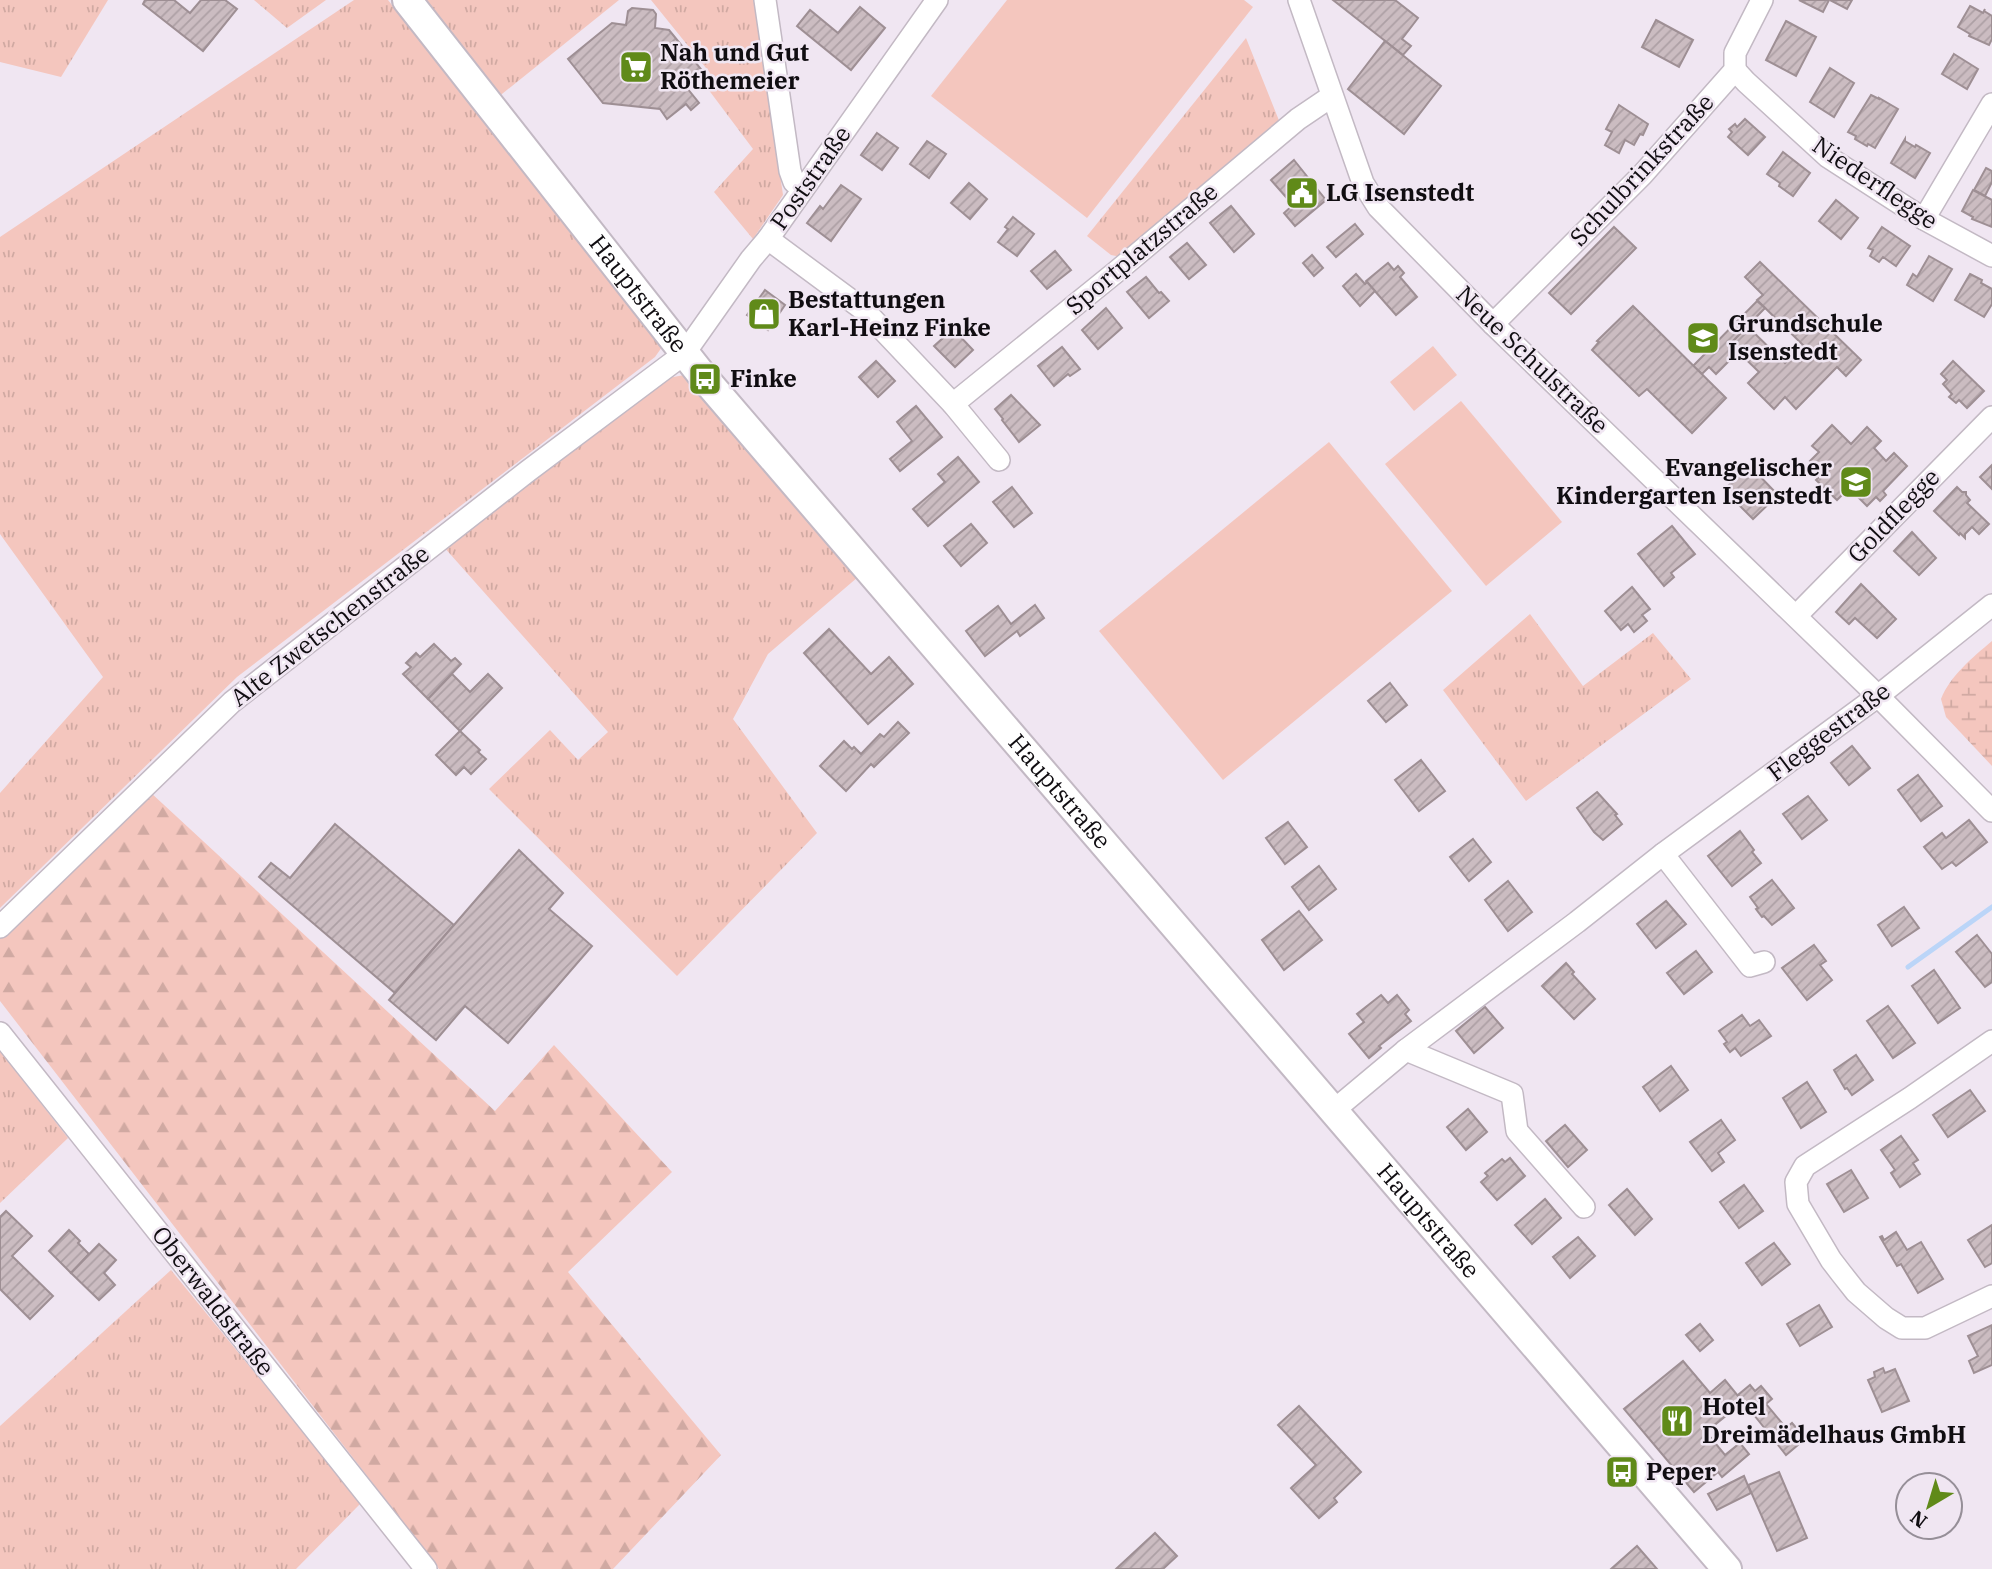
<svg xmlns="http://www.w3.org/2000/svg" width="1992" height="1569" font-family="'IBM Plex Serif',serif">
<defs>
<pattern id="grass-tufts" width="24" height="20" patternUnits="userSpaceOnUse" patternTransform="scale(1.75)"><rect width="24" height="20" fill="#f4c6be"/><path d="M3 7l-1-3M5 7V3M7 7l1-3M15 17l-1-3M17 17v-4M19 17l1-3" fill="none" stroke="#d0a9a2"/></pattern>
<pattern id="forest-firs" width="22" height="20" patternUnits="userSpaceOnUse" patternTransform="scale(1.75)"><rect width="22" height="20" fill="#f4c6be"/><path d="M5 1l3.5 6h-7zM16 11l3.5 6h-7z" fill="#d0a9a2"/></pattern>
<pattern id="wetland-marsh" width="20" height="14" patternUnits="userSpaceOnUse" patternTransform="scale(1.75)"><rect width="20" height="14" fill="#f4c6be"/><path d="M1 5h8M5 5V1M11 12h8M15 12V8" fill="none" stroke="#d0a9a2"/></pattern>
<pattern id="building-hatch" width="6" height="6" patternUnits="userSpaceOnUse" patternTransform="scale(1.75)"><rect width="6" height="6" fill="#cbbcc1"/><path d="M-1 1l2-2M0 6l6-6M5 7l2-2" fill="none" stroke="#ada0a5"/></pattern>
</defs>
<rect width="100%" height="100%" fill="#f0e6f2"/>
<!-- grass -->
<g fill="url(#grass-tufts)">
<polygon points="0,0 108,0 61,77 0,62"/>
<polygon points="254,0 326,0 287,28"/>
<polygon points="354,0 388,0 662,347 655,357 237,677 0,908 0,793 103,677 0,534 0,237"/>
<polygon points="421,0 619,0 497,98"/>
<polygon points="651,0 755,0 783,195 753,239 714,192 753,149 702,81 710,73"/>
<polygon points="1246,38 1280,123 1121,257 1111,255 1087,236"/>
<polygon points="684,375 858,577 768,654 733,719 817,833 677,976 489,789 550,730 578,760 608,732 443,546 663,379"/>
<polygon points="1530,614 1583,686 1653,633 1691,679 1526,801 1443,690"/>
<polygon points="0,1051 68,1138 0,1203"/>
<polygon points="171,1270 361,1503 296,1569 0,1569 0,1426"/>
</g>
<!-- forest -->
<polygon fill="url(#forest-firs)" points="150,792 495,1111 554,1045 672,1172 568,1272 721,1455 613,1569 439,1569 0,1001 0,939"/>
<!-- wetland -->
<path fill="url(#wetland-marsh)" d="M1992,641V766L1946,717L1941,699C1950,676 1973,657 1992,641Z"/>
<!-- garden -->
<g fill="#f4c6be">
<polygon points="1007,0 1244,0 1253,7 1087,218 931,96"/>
<polygon points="1433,346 1457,375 1414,411 1390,382"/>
<polygon points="1461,401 1562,522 1486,586 1385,464"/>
<polygon points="1329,442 1452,591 1223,780 1099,631"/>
</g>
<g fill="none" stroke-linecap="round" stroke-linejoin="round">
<!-- stream -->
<polyline stroke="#bbd5f8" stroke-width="5" points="1908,967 1992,907"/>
</g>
<!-- building -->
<g fill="url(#building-hatch)" stroke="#9e8f94" stroke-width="2">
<polygon points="145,0 174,0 190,13 201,0 225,0 237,9 203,51 143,4"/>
<polygon points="1333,0 1395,0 1418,18 1402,39 1411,46 1403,55"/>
<polygon points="1799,0 1829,0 1823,12"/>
<polygon points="1830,0 1852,0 1847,9"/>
<polygon points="1970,6 1983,13 1985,9 1984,11 1992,16 1992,39 1989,45 1969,36 1970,34 1958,27"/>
<polygon points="860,7 885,28 851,70 797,26 810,10 838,33"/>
<polygon points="632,8 653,10 656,14 655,28 669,30 705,74 687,88 699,103 691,110 686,104 667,119 660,109 603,103 568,59 612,23 626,25 628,11"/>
<polygon points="1656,20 1693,40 1679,67 1642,47"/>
<polygon points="1786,21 1816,37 1796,76 1766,60"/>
<polygon points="1385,41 1441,86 1404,134 1348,89"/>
<polygon points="1954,54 1978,69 1967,89 1942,74"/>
<polygon points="1830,68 1854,83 1834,117 1810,102"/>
<polygon points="1871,95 1879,99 1879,98 1898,109 1875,148 1868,144 1867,146 1855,139 1856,136 1848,132"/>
<polygon points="1619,105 1648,124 1643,135 1640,134 1634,145 1625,140 1619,153 1605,145 1612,132 1606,129"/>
<polygon points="1745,119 1765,137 1748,155 1728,137 1732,132 1729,129 1735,124 1737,127"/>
<polygon points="877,133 898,148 882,170 861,155"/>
<polygon points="1905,139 1905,141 1915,147 1916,145 1930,153 1915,178 1891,163"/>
<polygon points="927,141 946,154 929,178 910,164"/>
<polygon points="1783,152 1810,173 1793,196 1779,186 1780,183 1767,174"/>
<polygon points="1294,160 1326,200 1295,226 1284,213 1293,205 1271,180"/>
<polygon points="1986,168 1992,171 1992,182 1985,196 1974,190"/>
<polygon points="969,183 987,199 970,219 951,203"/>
<polygon points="841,185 861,199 831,241 807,223 820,206 823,209"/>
<polygon points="1973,190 1992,200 1992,227 1972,219 1973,217 1962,211"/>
<polygon points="1836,200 1858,218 1841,239 1819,221"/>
<polygon points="1231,206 1254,234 1234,252 1210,223"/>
<polygon points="1013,217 1034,234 1017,256 998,242 1008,229 1005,227"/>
<polygon points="1355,224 1363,234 1336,257 1327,247"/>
<polygon points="1614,227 1636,248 1571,314 1549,293"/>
<polygon points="1882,227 1910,246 1896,266 1883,257 1879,262 1870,256 1873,250 1868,248"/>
<polygon points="1187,243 1206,265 1189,279 1170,257"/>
<polygon points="1055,251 1071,270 1047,289 1031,271"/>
<polygon points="1312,255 1323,268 1314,276 1303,263"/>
<polygon points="1929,256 1952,269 1933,301 1907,285 1913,274 1917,277"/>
<polygon points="1760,262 1861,360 1846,376 1837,367 1796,409 1785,397 1774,409 1748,383 1759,372 1730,344 1747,326 1785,363 1803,345 1757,300 1763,295 1745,277"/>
<polygon points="1388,263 1394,270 1398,266 1404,273 1400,277 1417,297 1396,315 1366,281"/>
<polygon points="1356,274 1365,284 1367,282 1375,291 1360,306 1343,286"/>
<polygon points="1970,274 1982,280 1981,283 1992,289 1992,304 1984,317 1955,300"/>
<polygon points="1146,277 1159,293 1161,292 1169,301 1149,318 1127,292"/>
<polygon points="765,290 785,305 768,330 747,315"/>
<polygon points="1757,301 1765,308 1730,344 1738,352 1716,374 1709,367 1702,374 1693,366"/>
<polygon points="1633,306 1726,398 1692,433 1647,389 1639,396 1592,350 1599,342 1597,341"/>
<polygon points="1106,308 1122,328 1098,349 1082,330"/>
<polygon points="953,329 973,350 955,367 934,346"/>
<polygon points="1062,347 1080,369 1070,376 1068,374 1054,386 1038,366"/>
<polygon points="876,361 895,381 878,397 859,377"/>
<polygon points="1953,361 1984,391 1967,408 1959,400 1956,403 1949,397 1952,394 1943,384 1947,380 1941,374"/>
<polygon points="1011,395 1040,425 1019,442 1002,420 1003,419 995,409"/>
<polygon points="916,406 942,437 900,471 890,459 912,441 897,422"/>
<polygon points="1832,425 1851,444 1867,427 1881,441 1874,448 1886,461 1894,453 1907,466 1883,491 1886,495 1880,501 1876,497 1867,506 1855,494 1852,496 1846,491 1837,500 1816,480 1823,473 1810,461 1819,452 1812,446"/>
<polygon points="958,457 979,482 928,526 913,509 945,482 938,474"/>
<polygon points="1749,465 1778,495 1753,519 1724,490"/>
<polygon points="1992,465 1992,489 1980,477"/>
<polygon points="1012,487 1032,513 1014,527 993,502"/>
<polygon points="1957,487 1962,492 1966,492 1966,495 1970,500 1967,503 1989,524 1979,534 1972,527 1965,534 1965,538 1960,533 1959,535 1934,511"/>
<polygon points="971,524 987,543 961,566 944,546"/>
<polygon points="1672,526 1695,554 1671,573 1674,577 1664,586 1638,554"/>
<polygon points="1912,532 1936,558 1919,575 1894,551"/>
<polygon points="1861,584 1896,619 1877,638 1855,618 1849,624 1836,612"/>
<polygon points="1632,587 1650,609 1642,615 1647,621 1634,632 1628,624 1621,630 1605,611"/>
<polygon points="1035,605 1044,618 1020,636 1017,631 985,656 966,631 998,606 1011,624"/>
<polygon points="829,629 871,674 889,657 913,684 868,724 804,653"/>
<polygon points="434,644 451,661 455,658 461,664 428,699 403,674 411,667 406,663 416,653 420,657"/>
<polygon points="452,674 470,692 488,674 502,688 460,731 428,699"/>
<polygon points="1390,683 1407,705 1386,722 1368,701"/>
<polygon points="898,722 909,733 874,767 871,764 846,791 820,766 844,741 852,749 854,747 861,754 880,734 884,737"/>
<polygon points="460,731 480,750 478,752 486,759 471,774 464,767 456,775 436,755"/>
<polygon points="1852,746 1870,768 1849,785 1831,763"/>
<polygon points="1421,760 1445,791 1419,811 1395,780"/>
<polygon points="1918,775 1942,806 1921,821 1898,790"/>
<polygon points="1597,792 1617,814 1615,815 1622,824 1603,840 1594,832 1577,808"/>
<polygon points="1808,796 1827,820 1802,839 1783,814"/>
<polygon points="1969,820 1987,842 1956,866 1952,862 1942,869 1924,847 1942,833 1946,838"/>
<polygon points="1288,822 1307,847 1285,864 1266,838"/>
<polygon points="335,824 454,925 395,993 259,877 271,863 290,878"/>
<polygon points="1740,831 1754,850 1752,852 1761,863 1732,886 1708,856"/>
<polygon points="1473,839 1491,862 1469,881 1450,857"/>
<polygon points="519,850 563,893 549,909 592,946 508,1043 465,1006 436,1040 389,1000"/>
<polygon points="1319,866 1336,889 1309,910 1292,887"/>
<polygon points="1772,880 1794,908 1772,925 1764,916 1762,917 1756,909 1758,908 1750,897"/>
<polygon points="1508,881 1532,912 1508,931 1485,900"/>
<polygon points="1666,901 1686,924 1656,948 1637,924"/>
<polygon points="1904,907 1919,928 1892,946 1878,925"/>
<polygon points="1299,911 1322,940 1284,970 1262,940"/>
<polygon points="1977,935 1992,954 1992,982 1985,987 1956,952"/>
<polygon points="1814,945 1826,961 1820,965 1832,980 1807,1000 1782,968"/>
<polygon points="1696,951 1712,972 1684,994 1667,973"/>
<polygon points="1566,963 1574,972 1572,974 1595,999 1574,1019 1542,986"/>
<polygon points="1934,970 1960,1008 1938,1023 1912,986"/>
<polygon points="1381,995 1388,1003 1397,995 1409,1010 1405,1014 1411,1021 1379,1046 1381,1048 1369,1058 1349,1034 1364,1022 1357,1014"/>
<polygon points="1888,1006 1915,1043 1893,1058 1867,1021"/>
<polygon points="1485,1007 1503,1028 1474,1053 1456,1031"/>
<polygon points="1742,1015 1750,1026 1759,1020 1771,1036 1741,1056 1735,1048 1730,1052 1724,1044 1727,1042 1719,1031"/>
<polygon points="1856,1055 1873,1080 1852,1095 1847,1088 1845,1089 1834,1070"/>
<polygon points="1671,1066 1688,1090 1660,1111 1643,1087"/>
<polygon points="1807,1082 1826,1112 1801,1128 1783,1098"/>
<polygon points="1970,1090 1985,1111 1948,1137 1933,1115"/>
<polygon points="1468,1109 1487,1132 1466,1150 1447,1127"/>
<polygon points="1721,1120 1735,1140 1718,1153 1724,1162 1712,1171 1690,1142"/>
<polygon points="1565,1125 1587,1150 1568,1167 1546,1141"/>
<polygon points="1901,1136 1918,1160 1913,1163 1920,1174 1900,1187 1891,1173 1895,1170 1881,1150"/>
<polygon points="1510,1158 1525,1176 1497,1200 1481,1182 1488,1176 1485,1173 1502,1159 1505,1162"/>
<polygon points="1851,1170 1868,1198 1844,1212 1827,1184"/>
<polygon points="1744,1185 1763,1211 1739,1228 1720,1202"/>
<polygon points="1627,1189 1652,1219 1635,1235 1609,1205"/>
<polygon points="1545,1199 1561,1218 1532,1244 1515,1225"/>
<polygon points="6,1211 32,1236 12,1256 53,1296 30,1319 0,1289 0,1217"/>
<polygon points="1992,1225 1992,1263 1985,1267 1968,1240"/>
<polygon points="69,1230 80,1241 78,1243 89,1254 71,1273 49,1251"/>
<polygon points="1896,1232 1907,1250 1921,1242 1943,1279 1918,1293 1901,1264 1897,1266 1880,1237 1882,1236 1884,1240"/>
<polygon points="1578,1237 1595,1256 1570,1278 1553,1257"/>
<polygon points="1774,1243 1790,1264 1762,1285 1746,1263"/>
<polygon points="99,1244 116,1260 104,1273 115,1285 99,1300 71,1273"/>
<polygon points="1819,1305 1832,1327 1800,1346 1787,1324"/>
<polygon points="1700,1324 1713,1340 1700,1351 1686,1335"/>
<polygon points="1992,1325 1992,1365 1974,1373 1969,1361 1978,1356 1968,1336"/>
<polygon points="1683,1361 1710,1393 1725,1380 1743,1402 1706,1432 1725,1455 1740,1443 1749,1454 1722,1477 1718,1472 1694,1492 1624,1409"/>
<polygon points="1883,1368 1885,1373 1895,1369 1909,1401 1882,1412 1868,1380 1875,1377 1874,1372"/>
<polygon points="1750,1385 1755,1391 1761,1386 1772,1399 1766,1404 1786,1428 1792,1423 1798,1430 1792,1435 1799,1444 1786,1455 1738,1395"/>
<polygon points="1299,1406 1361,1472 1334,1498 1337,1502 1319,1518 1291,1488 1316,1465 1278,1425"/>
<polygon points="1779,1472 1807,1538 1777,1551 1748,1485"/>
<polygon points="1744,1476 1751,1493 1717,1510 1708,1494"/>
<polygon points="1155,1533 1177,1556 1163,1569 1116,1569"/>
<polygon points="1637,1546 1657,1569 1611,1569"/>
</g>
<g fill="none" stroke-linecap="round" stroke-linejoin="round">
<defs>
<g id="minor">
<polyline points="765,0 790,171 794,182 803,189"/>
<polyline points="1299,0 1363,183 1378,207 1493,324 1878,696 1992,811"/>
<polyline points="1735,70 1746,82 1828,157 1924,219 1992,256"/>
<polyline points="1924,219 1992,104"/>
<polyline points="768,239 864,310 953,404 999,460"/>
<polyline points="1493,324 1642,175 1735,70 1735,53 1762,0"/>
<polyline points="953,404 1116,272 1298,119 1332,96"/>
<polyline points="1796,616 1992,417"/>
<polyline points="1663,854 1750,966 1764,962"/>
<polyline points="0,927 232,702 528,471 684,354 751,259 768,239 937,0"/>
<polyline points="0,1033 426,1569"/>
<polyline points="1992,1041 1910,1098 1805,1166 1796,1182 1798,1204 1831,1260 1841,1273 1856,1292 1886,1318 1902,1328 1925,1328 1992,1296"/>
<polyline points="1406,1050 1512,1094 1517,1131 1584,1207"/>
<polyline points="1333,1111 1406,1050 1577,922 1663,854 1878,696 1992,605"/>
</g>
<g id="secondary">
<path id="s1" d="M407,0L705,379L1727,1569"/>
</g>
</defs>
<!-- minor casing -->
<use href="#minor" stroke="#c3b9c4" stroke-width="24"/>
<!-- secondary casing -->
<use href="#secondary" stroke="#c3b9c4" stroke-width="32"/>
<!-- minor -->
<use href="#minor" stroke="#fff" stroke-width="21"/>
<!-- secondary -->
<use href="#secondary" stroke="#fff" stroke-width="28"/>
</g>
<!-- icons -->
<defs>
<symbol id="supermarket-square" viewBox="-11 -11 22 22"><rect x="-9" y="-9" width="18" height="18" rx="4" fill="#608a19" stroke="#f0e6f2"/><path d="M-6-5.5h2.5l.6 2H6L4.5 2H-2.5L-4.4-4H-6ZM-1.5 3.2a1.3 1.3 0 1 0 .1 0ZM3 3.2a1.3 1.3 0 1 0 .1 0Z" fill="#fff"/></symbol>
<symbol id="civic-square" viewBox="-11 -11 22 22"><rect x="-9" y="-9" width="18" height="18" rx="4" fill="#608a19" stroke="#f0e6f2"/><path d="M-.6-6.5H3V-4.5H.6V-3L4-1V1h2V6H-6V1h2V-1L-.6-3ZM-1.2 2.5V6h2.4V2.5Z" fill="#fff"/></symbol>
<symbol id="shop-square" viewBox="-11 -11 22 22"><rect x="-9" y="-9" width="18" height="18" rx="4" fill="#608a19" stroke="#f0e6f2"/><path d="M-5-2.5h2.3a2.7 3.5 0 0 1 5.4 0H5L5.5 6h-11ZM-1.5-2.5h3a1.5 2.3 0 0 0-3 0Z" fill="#fff"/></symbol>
<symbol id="school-square" viewBox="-11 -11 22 22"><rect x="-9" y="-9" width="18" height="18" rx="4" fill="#608a19" stroke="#f0e6f2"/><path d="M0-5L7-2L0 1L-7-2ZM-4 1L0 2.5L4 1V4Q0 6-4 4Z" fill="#fff"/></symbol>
<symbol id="bus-square" viewBox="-11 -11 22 22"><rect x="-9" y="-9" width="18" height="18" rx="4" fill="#608a19" stroke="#f0e6f2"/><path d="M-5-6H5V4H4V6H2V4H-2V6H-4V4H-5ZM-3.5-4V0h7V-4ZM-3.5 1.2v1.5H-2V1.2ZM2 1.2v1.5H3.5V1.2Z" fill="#fff"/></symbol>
<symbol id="restaurant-square" viewBox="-11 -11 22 22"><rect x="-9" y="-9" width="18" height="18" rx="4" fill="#608a19" stroke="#f0e6f2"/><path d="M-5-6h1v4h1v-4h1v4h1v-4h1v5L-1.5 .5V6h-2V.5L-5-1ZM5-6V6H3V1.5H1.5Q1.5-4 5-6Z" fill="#fff"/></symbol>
</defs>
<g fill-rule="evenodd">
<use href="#supermarket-square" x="617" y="48" width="38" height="38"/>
<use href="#civic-square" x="1283" y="174" width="38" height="38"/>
<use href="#shop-square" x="745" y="295" width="38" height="38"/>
<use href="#school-square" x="1684" y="319" width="38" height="38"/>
<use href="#bus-square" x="686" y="360" width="38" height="38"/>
<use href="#school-square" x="1837" y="463" width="38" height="38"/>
<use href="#restaurant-square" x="1658" y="1402" width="38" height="38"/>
<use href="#bus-square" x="1603" y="1453" width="38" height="38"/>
</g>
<g text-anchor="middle" stroke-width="5" stroke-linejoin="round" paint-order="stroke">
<!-- poi labels -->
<g font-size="24" font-weight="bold" fill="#100d11" stroke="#f0e6f2" text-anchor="start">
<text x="660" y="61">Nah und Gut<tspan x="660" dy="28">Röthemeier</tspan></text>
<text x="1326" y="201">LG Isenstedt</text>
<text x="788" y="308">Bestattungen<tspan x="788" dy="28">Karl-Heinz Finke</tspan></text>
<text x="1728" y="332">Grundschule<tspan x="1728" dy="28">Isenstedt</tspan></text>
<text x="730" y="387">Finke</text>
<text x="1832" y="476" text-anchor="end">Evangelischer<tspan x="1832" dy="28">Kindergarten Isenstedt</tspan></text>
<text x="1702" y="1415">Hotel<tspan x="1702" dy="28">Dreimädelhaus GmbH</tspan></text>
<text x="1646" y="1480">Peper</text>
</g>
<!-- street labels -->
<g font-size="24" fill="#100d11" stroke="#f0e6f2">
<text transform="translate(1642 170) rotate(-47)" y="8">Schulbrinkstraße</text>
<text transform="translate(811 178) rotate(-55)" y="8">Poststraße</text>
<text transform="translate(1875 183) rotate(34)" y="8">Niederflegge</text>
<text transform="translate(1142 249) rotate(-40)" y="8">Sportplatzstraße</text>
<text dy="8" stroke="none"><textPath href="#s1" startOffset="374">Hauptstraße</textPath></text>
<text transform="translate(1532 360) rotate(44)" y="8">Neue Schulstraße</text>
<text transform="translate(1894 516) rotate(-46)" y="8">Goldflegge</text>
<text transform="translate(330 626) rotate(-38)" y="8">Alte Zwetschenstraße</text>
<text transform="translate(1829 732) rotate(-37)" y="8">Fleggestraße</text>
<text dy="8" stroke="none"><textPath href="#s1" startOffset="1026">Hauptstraße</textPath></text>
<text dy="8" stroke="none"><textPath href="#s1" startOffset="1592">Hauptstraße</textPath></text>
<text transform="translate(213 1301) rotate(52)" y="8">Oberwaldstraße</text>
</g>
</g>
<!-- north arrow -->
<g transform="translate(1929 1506) rotate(218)"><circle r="33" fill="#f0e6f2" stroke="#968f98" stroke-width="2"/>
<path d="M0-5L12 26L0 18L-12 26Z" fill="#608a19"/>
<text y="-10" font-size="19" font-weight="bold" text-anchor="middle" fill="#100d11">N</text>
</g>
</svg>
